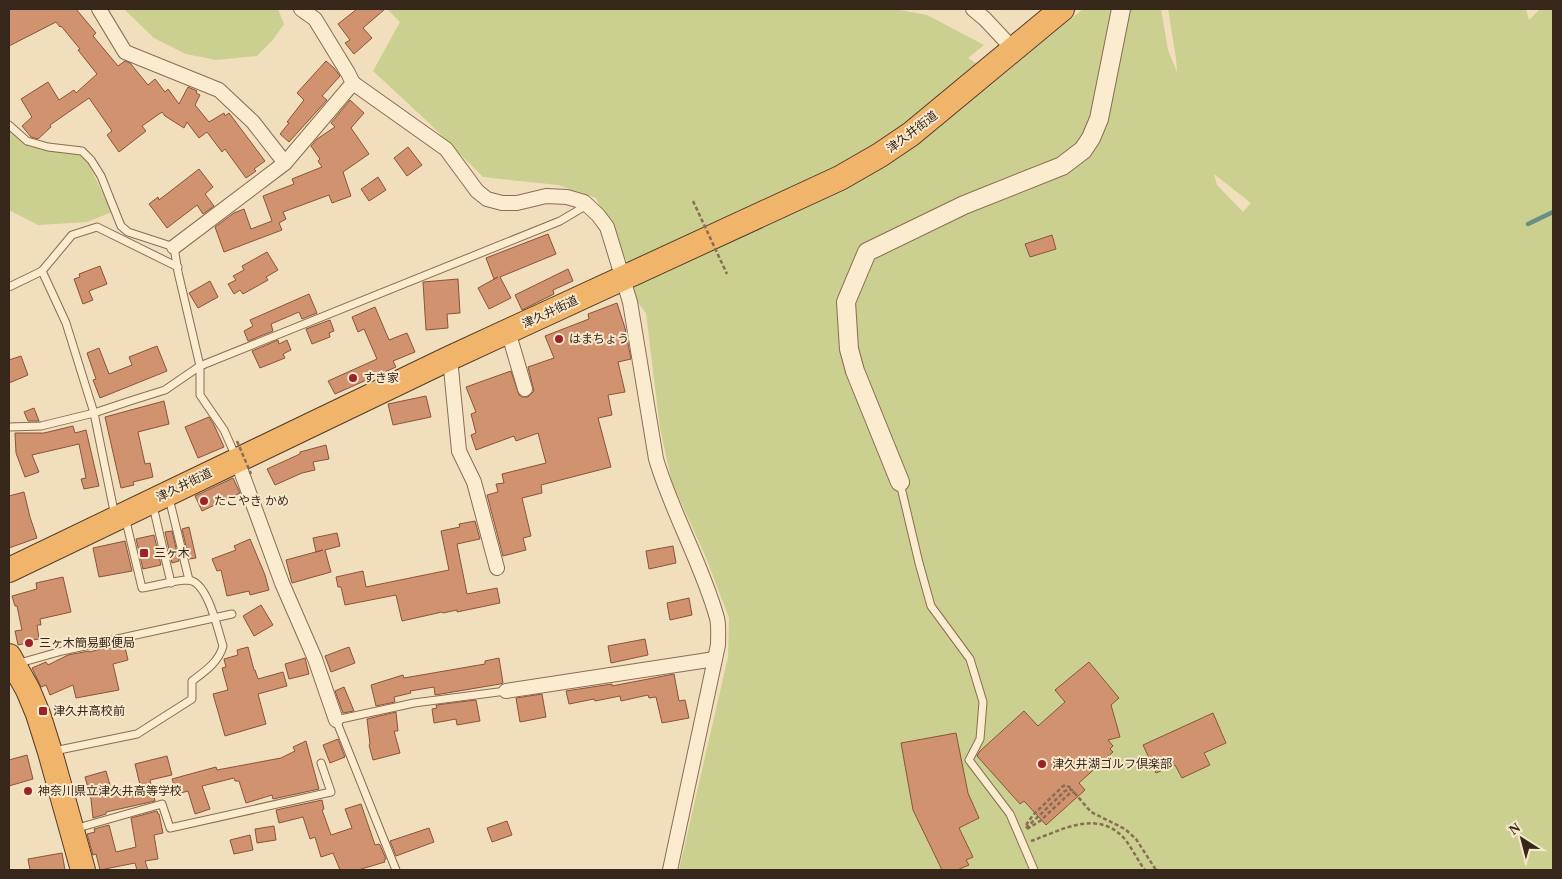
<svg xmlns="http://www.w3.org/2000/svg" width="1562" height="879" font-family="'Times New Roman','Noto Sans JP',serif">
<rect width="100%" height="100%" fill="#f0debc"/>
<!-- green -->
<g fill="#cbcf90" fill-rule="evenodd">
<polygon points="124,9 278,9 284,24 272,41 257,56 216,60 186,54 154,38"/>
<path d="M387,9H895L927,15L984,45L968,58L999,78L1083,9H1161L1168,50L1177,72L1176,58L1168,9H1526L1529,20L1540,9H1553V870H679L728,657L729,618L705,555L672,483L660,428L646,313L626,288L637,282L596,198L558,185L483,177L428,122L373,71L400,22ZM1214,174L1251,203L1243,212L1217,185Z"/>
<polygon points="9,124 27,141 82,151 112,212 87,222 38,225 9,210"/>
</g>
<g fill="none" stroke-linecap="round" stroke-linejoin="round">
<!-- stream -->
<polyline stroke="#678f83" stroke-width="4.5" points="1528,224 1553,212"/>
</g>
<!-- building -->
<g fill="#d1926f" stroke="#8a5439">
<polygon points="9,9 76,9 96,33 93,36 118,66 125,61 130,63 148,85 155,79 165,92 168,89 179,104 188,87 197,91 196,93 200,95 195,105 209,122 224,113 225,116 229,113 265,161 254,169 256,171 246,178 225,149 222,152 207,132 199,138 187,122 184,128 165,116 162,112 142,126 146,131 119,152 107,135 112,131 89,98 50,125 51,127 38,139 31,137 22,126 32,117 21,99 48,82 59,100 74,90 76,93 97,74 78,50 80,49 61,26 60,27 56,22 9,46"/>
<polygon points="357,9 385,9 363,28 372,38 354,54 345,43 350,40 338,24"/>
<polygon points="326,61 334,68 340,76 322,96 327,100 289,142 280,134 289,123 287,122 304,100 297,93"/>
<polygon points="350,100 364,113 351,128 369,154 343,172 351,196 332,203 329,195 283,212 286,219 279,223 282,230 224,252 215,227 234,213 244,209 251,229 272,221 263,196 294,184 292,179 322,167 318,161 320,159 311,146 317,139 335,127 331,123"/>
<polygon points="408,147 422,165 407,176 394,158"/>
<polygon points="199,169 213,187 205,194 214,206 203,214 197,205 167,228 149,204 158,197 159,200"/>
<polygon points="378,177 386,190 369,201 361,189"/>
<polygon points="548,234 556,254 500,277 511,298 489,309 478,288 498,277 494,279 486,258"/>
<polygon points="1052,235 1056,249 1030,257 1025,244"/>
<polygon points="267,252 278,270 266,277 268,280 243,294 240,290 234,294 228,284 236,280 233,276 244,270 242,266"/>
<polygon points="100,266 107,284 89,291 93,300 83,304 74,279 80,277 79,274"/>
<polygon points="568,269 573,281 553,290 554,294 522,310 515,295"/>
<polygon points="458,279 460,313 447,314 448,328 426,330 423,282"/>
<polygon points="210,281 218,297 198,308 189,293"/>
<polygon points="309,294 317,313 302,319 299,312 271,324 273,331 248,341 244,331 253,326 250,320"/>
<polygon points="617,303 625,328 631,359 618,362 625,392 608,395 612,415 598,418 611,467 541,485 542,493 522,498 531,536 523,538 526,550 503,556 487,495 498,492 496,484 504,483 502,474 546,463 538,433 516,441 514,436 476,450 471,435 476,433 471,414 476,412 466,387 511,371 519,395 522,397 528,397 534,391 528,367 554,358 545,336 589,319 588,314"/>
<polygon points="375,307 389,340 407,333 415,352 393,361 396,367 335,394 328,381 377,359 364,329 358,332 352,317"/>
<polygon points="330,320 334,331 329,333 330,337 312,344 306,329"/>
<polygon points="278,340 279,344 287,340 291,350 283,354 285,358 260,368 252,351"/>
<polygon points="157,346 167,371 100,398 93,380 96,379 87,353 99,348 109,374 132,365 129,357"/>
<polygon points="21,356 28,375 9,383 9,360"/>
<polygon points="426,396 431,417 393,425 388,404"/>
<polygon points="164,401 169,424 138,432 145,464 150,463 153,477 133,482 134,485 121,488 105,417"/>
<polygon points="34,408 39,421 28,421 24,412"/>
<polygon points="209,417 214,425 224,447 198,458 185,427"/>
<polygon points="73,426 75,433 86,430 99,486 84,489 81,479 86,478 79,444 32,455 39,472 25,477 16,453 15,433 44,433"/>
<polygon points="326,445 329,459 313,462 315,470 302,473 275,485 267,469 300,454 300,452"/>
<polygon points="233,478 240,493 202,511 195,496"/>
<polygon points="24,492 30,517 37,538 9,548 9,496"/>
<polygon points="475,521 480,539 457,544 467,594 497,588 500,603 457,612 457,610 443,613 442,612 402,621 396,595 345,605 341,587 338,587 336,577 363,571 366,587 449,570 441,531 460,527 459,524"/>
<polygon points="189,527 196,558 189,559 182,529"/>
<polygon points="172,531 179,561 172,563 165,532"/>
<polygon points="337,533 340,546 325,550 331,572 292,583 286,560 323,550 316,552 313,538"/>
<polygon points="154,535 161,565 143,569 136,539"/>
<polygon points="250,539 265,575 269,590 250,595 249,591 227,596 221,570 217,571 212,559 236,550 234,546"/>
<polygon points="125,541 132,571 99,577 93,548"/>
<polygon points="673,546 676,563 649,569 646,551"/>
<polygon points="63,577 71,612 40,619 41,625 37,625 39,639 32,640 32,642 18,645 15,631 22,630 17,606 15,606 12,596 37,589 36,583"/>
<polygon points="689,598 692,615 670,620 667,603"/>
<polygon points="261,605 273,625 254,636 243,616"/>
<polygon points="645,639 648,655 611,663 608,646"/>
<polygon points="124,643 128,660 113,664 119,690 76,698 73,685 50,695 46,685 41,687 32,668 46,662 48,665 68,655 89,651 89,652"/>
<polygon points="248,647 254,670 255,670 258,679 283,672 287,686 258,694 266,724 225,736 213,694 228,690 222,668 226,667 224,659 238,655 237,650"/>
<polygon points="349,647 355,663 331,672 325,656"/>
<polygon points="305,658 309,674 289,679 285,664"/>
<polygon points="499,658 503,683 500,684 435,695 434,687 410,691 411,693 394,697 395,702 376,706 371,685 403,675 404,678 485,664 485,661"/>
<polygon points="1089,662 1119,698 1111,705 1120,737 1108,740 1113,746 1110,749 1113,752 1079,783 1085,790 1046,825 1024,801 1020,804 977,756 980,751 1024,711 1038,726 1065,702 1055,690"/>
<polygon points="674,674 679,701 685,700 689,718 662,723 656,697 649,698 648,695 621,701 620,696 595,701 594,699 569,704 566,691 612,684 612,686"/>
<polygon points="344,687 354,711 343,713 335,691"/>
<polygon points="542,694 546,717 520,722 516,698"/>
<polygon points="476,700 480,721 457,725 456,719 434,723 432,709 437,708 436,705"/>
<polygon points="396,712 398,731 394,731 400,753 373,760 369,745 370,744 367,719"/>
<polygon points="1213,713 1226,743 1204,753 1210,765 1182,778 1175,765 1156,773 1143,745"/>
<polygon points="956,733 968,793 979,818 959,828 973,857 966,860 969,865 957,870 942,870 913,810 901,743"/>
<polygon points="338,739 345,757 330,763 323,745"/>
<polygon points="306,741 319,789 273,799 272,795 246,803 239,781 235,781 234,778 202,786 210,809 195,814 188,791 177,794 172,779 216,767 217,770 281,758 295,751 293,747"/>
<polygon points="27,755 33,779 9,786 9,760"/>
<polygon points="167,756 172,775 150,780 155,801 106,812 106,814 93,818 91,799 85,777 106,771 112,792 140,785 135,764"/>
<polygon points="322,800 324,809 322,810 331,835 352,828 345,809 361,804 375,845 379,844 380,845 386,859 384,860 385,862 358,870 340,870 333,853 321,857 315,837 310,839 303,817 279,823 276,810"/>
<polygon points="157,811 158,814 159,814 163,833 154,835 158,859 145,861 148,870 137,870 135,863 100,870 96,854 93,855 87,834 95,832 94,829 109,825 116,852 136,847 131,818"/>
<polygon points="507,821 512,835 492,842 487,828"/>
<polygon points="274,826 276,840 257,843 255,829"/>
<polygon points="429,828 434,842 396,856 390,841"/>
<polygon points="250,835 253,850 234,854 230,840"/>
<polygon points="62,853 65,870 30,870 28,859"/>
</g>
<g fill="none" stroke-linecap="round" stroke-linejoin="round">
<defs>
<g id="service">
<polyline points="9,125 27,141 48,147 82,151 91,160 101,176 121,226 128,232 174,247 178,272 200,366 200,395 224,430 236,457"/>
<polyline points="42,271 66,323 94,413 115,516"/>
<polyline points="9,287 42,271 72,235 97,227 178,267"/>
<polyline points="9,427 41,426 94,413 130,401 165,390 200,366 560,221 587,205"/>
<polyline points="900,483 919,563 931,606 970,659 983,702 980,739 969,760 1010,814 1034,870"/>
<polyline points="169,498 189,580"/>
<polyline points="153,506 171,583"/>
<polyline points="16,664 62,651 232,614"/>
<path d="M54,751L137,734L192,699V681C204,672 219,662 223,646C218,631 208,581 188,580C175,580 156,586 142,588L125,517"/>
<polyline points="74,829 162,804 170,828 331,792 321,763"/>
<polyline points="396,870 336,720 414,703 506,691"/>
</g>
<g id="minor">
<polyline points="99,9 125,52 219,90 253,122 285,163"/>
<polyline points="973,9 985,19 1014,50"/>
<path d="M353,83L446,149L477,191L487,199L502,203H517L546,196L567,197L584,202L598,215L607,227L630,302L656,459C672,513 702,564 717,618C719,626 718,636 718,645L670,870"/>
<polyline points="174,247 285,163 353,83 348,73 315,19 301,9"/>
<polyline points="508,331 525,389"/>
<polyline points="450,358 459,451 474,482 497,568"/>
<polyline points="237,460 282,583 315,659 336,720"/>
<polyline points="506,691 715,659"/>
</g>
<polyline id="tertiary" points="900,482 855,371 849,349 846,302 867,252 964,205 1062,166 1083,150 1091,138 1099,119 1121,9"/>
<g id="trunk">
<polyline points="9,570 450,358 840,178 880,155 911,134 1062,9"/>
<polyline points="9,656 28,690 38,714 50,752 83,870"/>
</g>
</defs>
<!-- service casing -->
<use href="#service" stroke="#896d54" stroke-width="9"/>
<!-- minor casing -->
<use href="#minor" stroke="#896d54" stroke-width="16"/>
<!-- tertiary casing -->
<use href="#tertiary" stroke="#896d54" stroke-width="20"/>
<!-- trunk casing -->
<use href="#trunk" stroke="#563c29" stroke-width="26"/>
<!-- path -->
<g stroke="#896d54" stroke-width="2.5" stroke-dasharray="4 2.5" stroke-linecap="butt">
<polyline points="1026,825 1033,815 1063,786 1066,785 1071,788"/>
<polyline points="1026,828 1065,791 1069,789 1072,790 1091,812 1125,829 1136,839 1156,870"/>
<polyline points="1027,829 1040,821 1069,794 1075,792"/>
<path d="M1031,841C1060,831 1096,809 1123,837C1132,847 1137,860 1145,870"/>
</g>
<!-- service -->
<use href="#service" stroke="#fbeccf" stroke-width="7"/>
<!-- minor -->
<use href="#minor" stroke="#fbeccf" stroke-width="14"/>
<!-- tertiary -->
<use href="#tertiary" stroke="#fbeccf" stroke-width="18"/>
<!-- trunk -->
<use href="#trunk" stroke="#f0b46a" stroke-width="24"/>
<!-- path-bridge -->
<g stroke="#896d54" stroke-width="2.5" stroke-dasharray="4 2.5" stroke-linecap="butt">
<polyline points="693,201 727,274"/>
<polyline points="237,441 251,474"/>
</g>
</g>
<!-- markers -->
<g fill="#9c2128" stroke="#f7e8cc" stroke-width="2">
<circle cx="559" cy="339" r="5"/>
<circle cx="353" cy="378" r="5"/>
<circle cx="204" cy="501" r="5"/>
<rect x="139" y="548" width="10" height="10" rx="2.5"/>
<circle cx="29" cy="643" r="5"/>
<rect x="38" y="706" width="10" height="10" rx="2.5"/>
<circle cx="1042" cy="764" r="5"/>
<circle cx="28" cy="791" r="5"/>
</g>
<g text-anchor="middle" stroke-width="4" stroke-linejoin="round" paint-order="stroke">
<!-- street labels -->
<g font-size="12" fill="#37271a" stroke="#f7e8cc">
<text transform="translate(912 132) rotate(-37)" y="4">津久井街道</text>
<text transform="translate(550 312) rotate(-25)" y="4">津久井街道</text>
<text transform="translate(184 485) rotate(-26)" y="4">津久井街道</text>
</g>
<!-- poi labels -->
<g font-size="12" fill="#37271a" stroke="#f7e8cc" text-anchor="start">
<text x="569" y="343">はまちょう</text>
<text x="363" y="382">すき家</text>
<text x="214" y="505">たこやき かめ</text>
<text x="154" y="557">三ヶ木</text>
<text x="39" y="647">三ヶ木簡易郵便局</text>
<text x="53" y="715">津久井高校前</text>
<text x="1052" y="768">津久井湖ゴルフ倶楽部</text>
<text x="38" y="795">神奈川県立津久井高等学校</text>
</g>
</g>
<!-- border -->
<rect width="1562" height="879" fill="none" stroke="#37271a" stroke-width="20"/>
<!-- north arrow -->
<g transform="translate(1522 839) rotate(324)" stroke="#f7e8cc" stroke-width="4" paint-order="stroke">
<path d="M0-4L9 19L0 12L-9 19Z" fill="#37271a"/>
<text y="-8" font-size="14" font-weight="bold" text-anchor="middle" fill="#37271a">N</text>
</g>
</svg>
